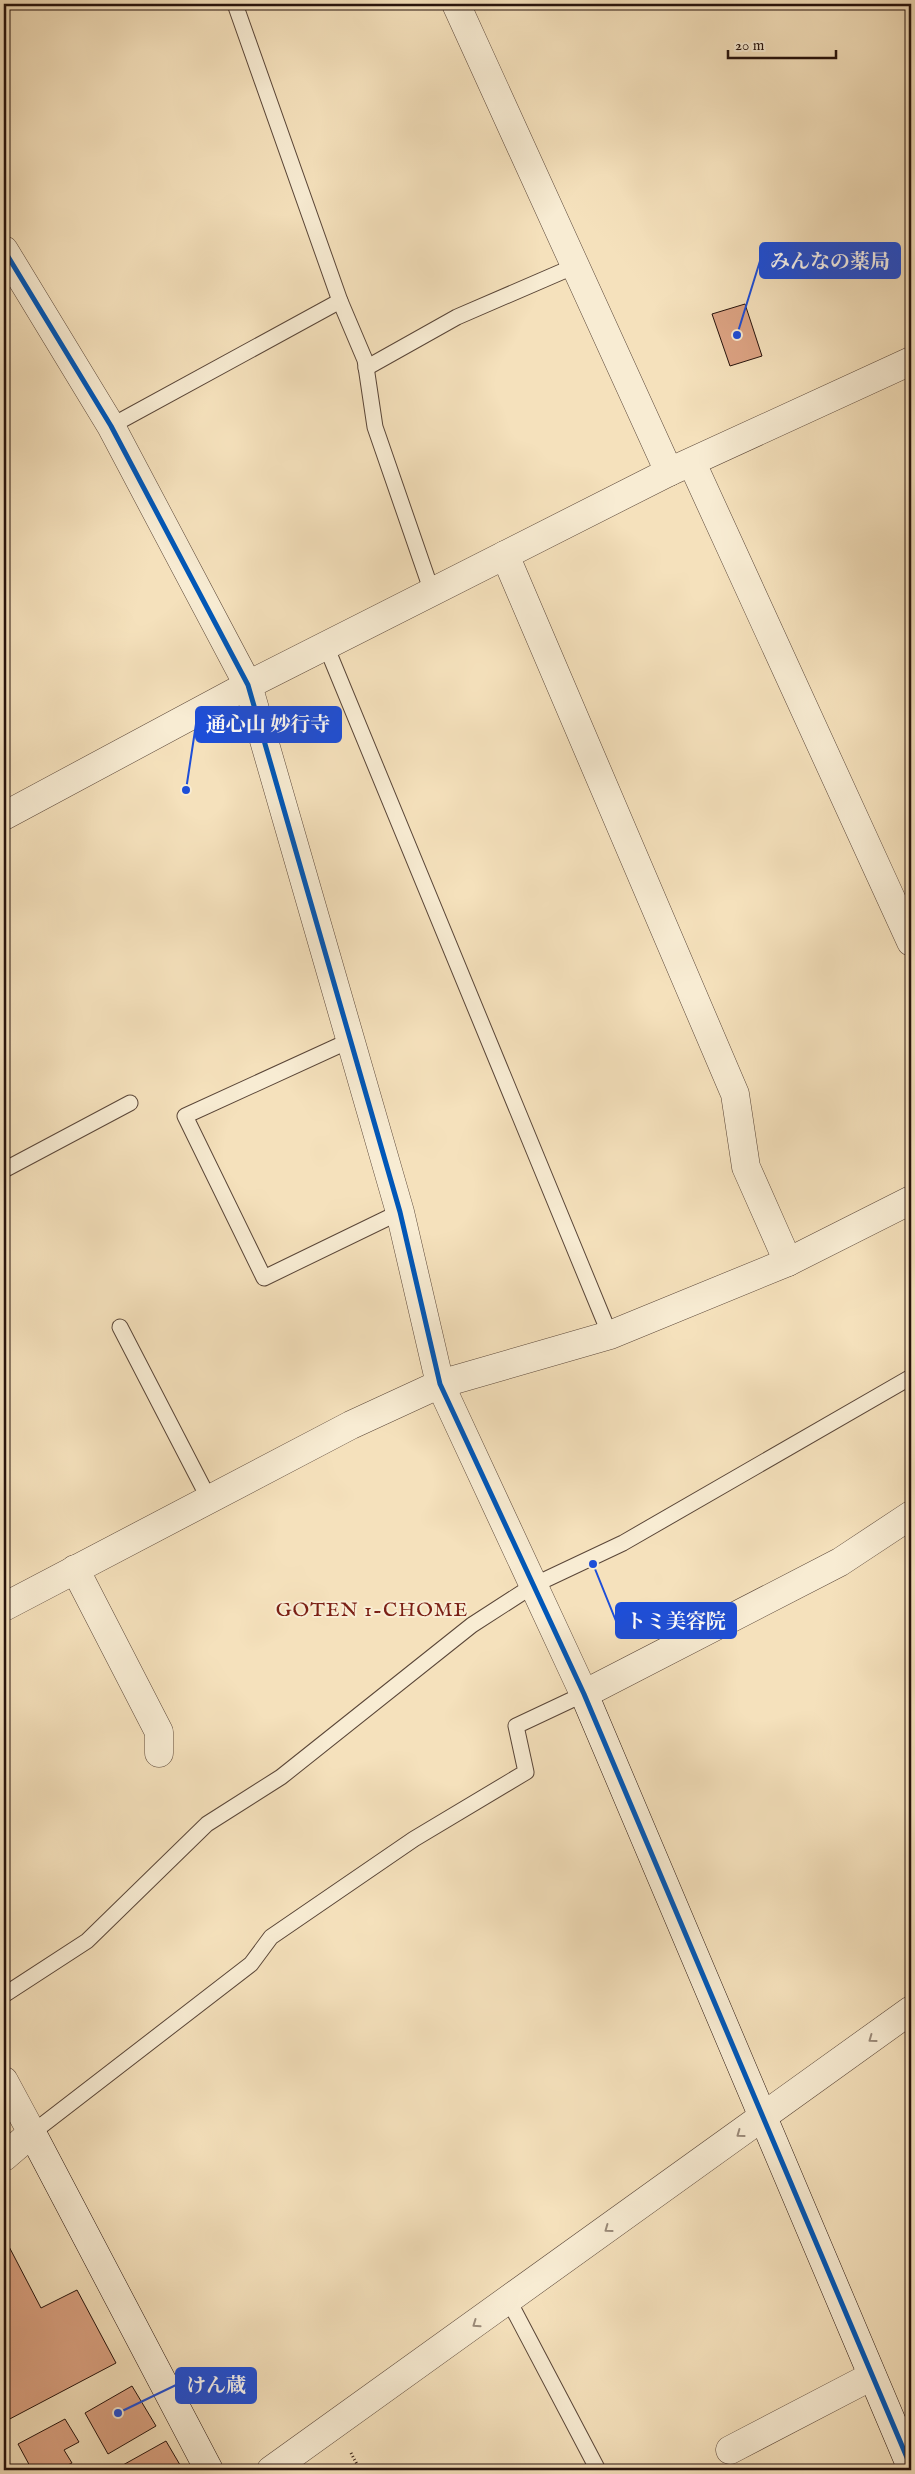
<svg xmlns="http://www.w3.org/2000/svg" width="915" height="2474" font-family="'IM FELL English','Noto Serif JP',serif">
<rect width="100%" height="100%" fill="#f5e1bc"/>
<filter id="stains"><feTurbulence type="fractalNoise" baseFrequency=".004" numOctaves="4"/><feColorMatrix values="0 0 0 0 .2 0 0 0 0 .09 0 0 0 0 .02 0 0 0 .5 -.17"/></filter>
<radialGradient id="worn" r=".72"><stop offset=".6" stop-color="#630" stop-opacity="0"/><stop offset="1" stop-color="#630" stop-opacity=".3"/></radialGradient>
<!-- building -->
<g fill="#dca383" stroke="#27130c">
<polygon points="745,304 762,356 730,366 712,314"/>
<polygon points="4,2237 41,2308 77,2290 116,2363 4,2422"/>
<polygon points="132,2386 156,2426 108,2454 85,2413"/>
<polygon points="65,2419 79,2442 64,2450 72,2463 58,2470 32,2470 18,2444"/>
<polygon points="166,2441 183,2470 114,2470"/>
</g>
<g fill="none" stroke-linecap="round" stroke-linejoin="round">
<defs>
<g id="lane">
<polyline points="235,4 340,301 365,360 375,427 432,592"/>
<polyline points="366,368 457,317 575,266"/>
<polyline points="111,426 340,301"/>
<polyline points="326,646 610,1335"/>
<polyline points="351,1040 185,1116 264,1278 400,1212"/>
<polyline points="4,1170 130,1103"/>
<polyline points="120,1327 209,1499"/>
<polyline points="4,1995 87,1941 207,1824 281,1777 472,1625 534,1585 623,1543 911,1377"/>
<polyline points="32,2133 251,1964 271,1937 414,1839 526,1772 516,1726 584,1694"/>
<polyline points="509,2301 598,2470"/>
</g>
<g id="street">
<polyline points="456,4 669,472"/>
<polyline points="4,250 111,426 248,685 400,1212 440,1384 584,1694 840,1562 911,1515"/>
<polyline points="692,463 911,942"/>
<polyline points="505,555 735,1094 746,1167 788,1262"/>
<polyline points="4,816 248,685 669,472 911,361"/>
<polyline points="75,1569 159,1732 159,1753"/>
<polyline points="4,1607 351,1425 440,1384 610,1335 788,1262 911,1200"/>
<polyline points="4,2081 32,2133 4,2157"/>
<polyline points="730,2450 872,2376"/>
<polyline points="271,2470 911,2010"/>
</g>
<g id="secondary">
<polyline points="584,1694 911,2467"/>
<polyline points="32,2133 209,2470"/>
</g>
</defs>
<!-- lane casing -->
<use href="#lane" stroke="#5a4638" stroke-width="17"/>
<!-- street casing -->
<use href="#street" stroke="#5a4638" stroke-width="29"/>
<!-- secondary casing -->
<use href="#secondary" stroke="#27130c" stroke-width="29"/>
<!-- path -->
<polyline stroke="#27130c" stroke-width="3" stroke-dasharray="1 2.5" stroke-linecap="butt" points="351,2453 360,2470"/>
<!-- lane -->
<use href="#lane" stroke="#f8ecd3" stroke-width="15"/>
<!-- street -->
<use href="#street" stroke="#f8ecd3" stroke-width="28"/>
<!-- secondary -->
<use href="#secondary" stroke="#f8ecd3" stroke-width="28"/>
<defs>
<polyline id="cycleway" points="4,250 111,426 248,685 400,1212 440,1384 584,1694 911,2467"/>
</defs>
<!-- cycleway casing -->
<use href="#cycleway" stroke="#f8ecd3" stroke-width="8"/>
<!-- cycleway -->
<use href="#cycleway" stroke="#0057b8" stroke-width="5"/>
</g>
<!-- one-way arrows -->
<defs><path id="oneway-chevron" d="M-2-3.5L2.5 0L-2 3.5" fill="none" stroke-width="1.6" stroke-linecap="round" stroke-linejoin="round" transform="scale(1.25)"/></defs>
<g stroke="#9a8a79">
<use href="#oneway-chevron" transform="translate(872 2039) rotate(144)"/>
<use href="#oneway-chevron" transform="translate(740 2134) rotate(144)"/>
<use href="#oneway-chevron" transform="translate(608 2229) rotate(144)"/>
<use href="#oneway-chevron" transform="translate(476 2324) rotate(145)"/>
</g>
<g text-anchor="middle" stroke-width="4" stroke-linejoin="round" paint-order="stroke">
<!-- neighbourhood labels -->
<g font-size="20" letter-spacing="1" fill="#7a1f14" stroke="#f8ecd3">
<text x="372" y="1616">GOTEN 1-CHOME</text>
</g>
</g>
<!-- callouts -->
<path fill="none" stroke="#1d4ed8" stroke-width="2" d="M737 335L760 261M186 790L196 724M593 1564L616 1621M118 2413L176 2385"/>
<g fill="#1d4ed8" stroke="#f8ecd3" stroke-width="2">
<circle cx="737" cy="335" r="5"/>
<circle cx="186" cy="790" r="5"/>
<circle cx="593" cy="1564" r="5"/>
<circle cx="118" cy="2413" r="5"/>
</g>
<g fill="#1d4ed8" stroke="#1d4ed8" stroke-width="2">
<rect x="760" y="243" width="140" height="35" rx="5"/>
<rect x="196" y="707" width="145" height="35" rx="5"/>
<rect x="616" y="1603" width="120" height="35" rx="5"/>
<rect x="176" y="2368" width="80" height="35" rx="5"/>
</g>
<g font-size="20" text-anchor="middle" font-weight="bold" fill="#fff">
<text x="830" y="268">みんなの薬局</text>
<text x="268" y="731">通心山 妙行寺</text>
<text x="676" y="1628">トミ美容院</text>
<text x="216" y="2392">けん蔵</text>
</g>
<!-- margin -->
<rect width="915" height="2474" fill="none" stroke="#f5e1bc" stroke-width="20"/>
<rect x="5" y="5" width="905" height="2464" fill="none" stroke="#27130c" stroke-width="2.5"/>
<rect x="10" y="10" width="895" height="2454" fill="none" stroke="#27130c"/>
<!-- scale -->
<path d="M728 50v8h108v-8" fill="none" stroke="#27130c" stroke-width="2.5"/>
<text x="735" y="50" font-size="15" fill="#27130c" stroke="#f8ecd3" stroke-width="4" paint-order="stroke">20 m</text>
<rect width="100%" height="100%" filter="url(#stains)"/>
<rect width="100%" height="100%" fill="url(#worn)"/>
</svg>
